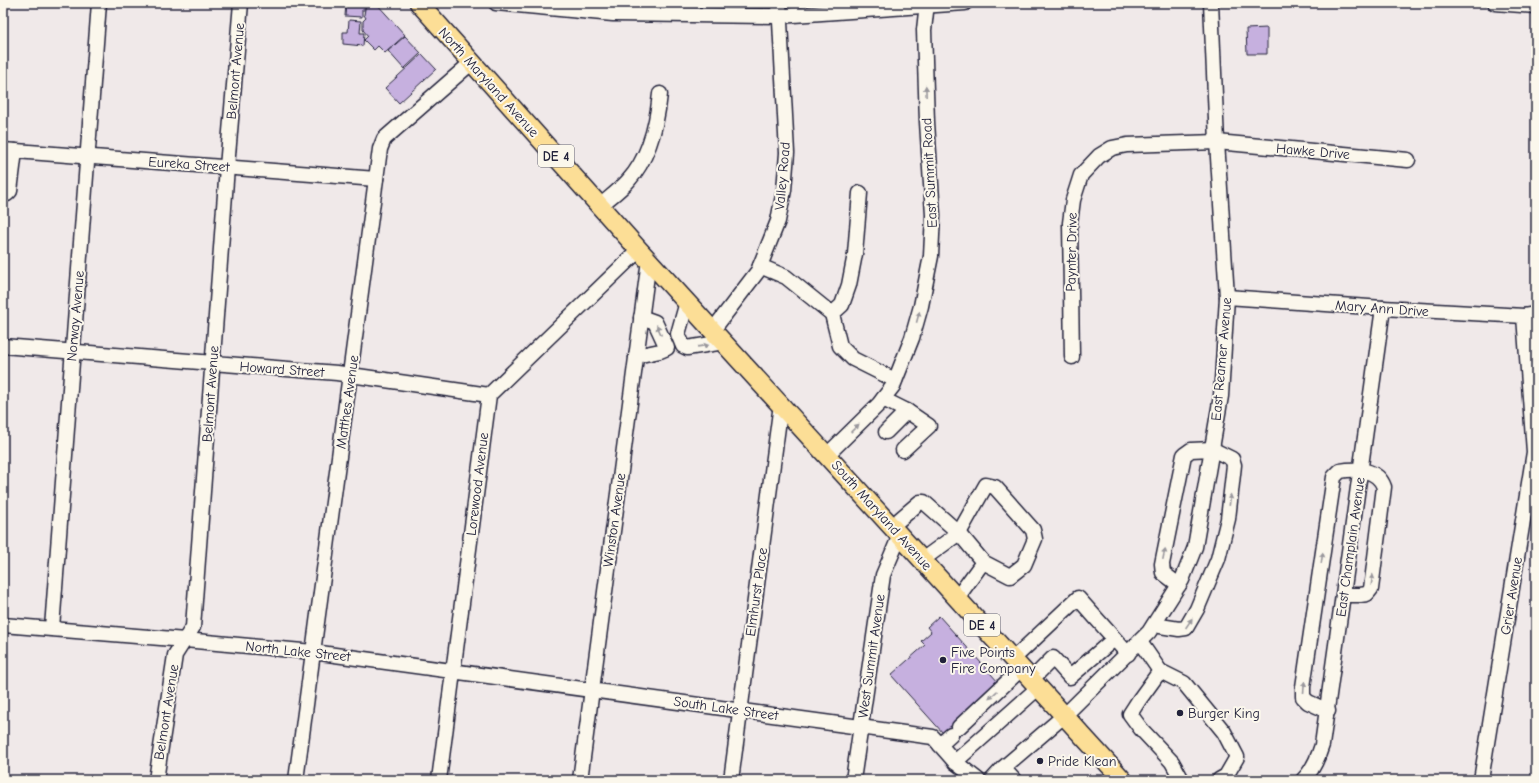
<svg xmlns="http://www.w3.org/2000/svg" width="1539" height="783" font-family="'Comic Neue',sans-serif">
<rect width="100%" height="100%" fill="#f0e9e9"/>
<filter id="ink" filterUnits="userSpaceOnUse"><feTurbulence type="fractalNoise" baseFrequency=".025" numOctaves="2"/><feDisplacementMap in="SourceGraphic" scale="8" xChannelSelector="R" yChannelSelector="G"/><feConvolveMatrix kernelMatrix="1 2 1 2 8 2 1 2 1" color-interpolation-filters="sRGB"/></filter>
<g filter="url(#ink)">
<!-- building -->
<g fill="#c6b0df" stroke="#22223b">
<polygon points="346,3 366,3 365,10 362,10 362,17 345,16"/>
<polygon points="366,3 376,3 405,35 385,53 378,46 374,50 364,40 368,36 363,30 363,21 366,18 364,15"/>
<polygon points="349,20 361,21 360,33 364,33 363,46 343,44 343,32 348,32"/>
<polygon points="1267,28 1267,54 1247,54 1246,29"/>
<polygon points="405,36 421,53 404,69 388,51"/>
<polygon points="422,54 436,69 399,103 385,88"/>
<polygon points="939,616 999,683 943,733 891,675 925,645 921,641 931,632 927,627"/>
</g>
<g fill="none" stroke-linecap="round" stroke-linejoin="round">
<defs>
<g id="minor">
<polyline points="496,3 613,14 779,16 965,3"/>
<polyline points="1495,3 1536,6"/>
<polyline points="3,150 376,179"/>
<polyline points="3,193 7,194 10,191 15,151"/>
<path d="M600,206C609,198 620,190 628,181C649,158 657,124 660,94"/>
<polyline points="760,266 786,277 832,314 840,346 853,359 895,380"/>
<polyline points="1227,297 1383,308 1524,316 1536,314"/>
<polyline points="687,302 678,334 683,346 687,348 724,342"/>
<polyline points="832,314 842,305 849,285 855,254 860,193"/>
<polyline points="713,330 758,271 778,221 784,190 787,153 779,3"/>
<polyline points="3,346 337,373 489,395"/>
<polyline points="636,356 660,351 667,348 655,322 641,317"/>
<polyline points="1072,357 1070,223 1073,200 1081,175 1099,156 1112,148 1127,145 1217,142 1408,160"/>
<polyline points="883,399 907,411 929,426 903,450"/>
<polyline points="886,432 907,411"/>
<polyline points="827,455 879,404 893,386 912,338 921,306 931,256 933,215 927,122 924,30 927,3"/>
<polyline points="892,526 920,502 924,502 959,533 986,485 995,487 1033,530 1035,539 1024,565 1010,576 983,562"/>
<polyline points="922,560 959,533 983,562 957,598"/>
<polyline points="3,625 185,640 313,652 933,737 955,762 978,780"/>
<polyline points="1154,625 1179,629 1186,628 1197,609 1218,559 1228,519 1234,465 1232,459 1212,449 1191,450 1184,455 1162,564 1163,573 1179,585"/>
<polyline points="52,628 99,3"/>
<polyline points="1140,642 1160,671 1184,683 1224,732 1237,757 1226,776 1219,780"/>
<polyline points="1013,659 1078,598 1128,654"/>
<polyline points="1160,671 1139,700 1130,714 1141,729 1172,762 1182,780"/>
<polyline points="1032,679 1053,658 1070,677 1114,639"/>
<path d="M1328,711L1308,702L1303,697V687L1334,477L1340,471C1356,468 1378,469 1384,487L1371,589L1367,594L1360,595H1344"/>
<polyline points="959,727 1022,668"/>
<polyline points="940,745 951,735"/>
<polyline points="955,762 1039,687"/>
<polyline points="1003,768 1014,780"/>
<polyline points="156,780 175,655 193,627 227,167 241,3"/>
<polyline points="296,780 380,149 384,139 471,63"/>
<polyline points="439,780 489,395 639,250"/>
<polyline points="580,780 649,260"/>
<polyline points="731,780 781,404"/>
<polyline points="853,780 883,575 900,535"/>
<polyline points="992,780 1003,768 1065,715 1149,632 1182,580 1195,547 1221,396 1227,297 1217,142 1211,3"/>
<path d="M1303,780C1313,770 1318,758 1322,745L1383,308"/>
<polyline points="1481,780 1534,452 1524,316"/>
</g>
<polyline id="major" points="419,3 639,250 1123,780"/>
</defs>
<!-- minor casing -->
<use href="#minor" stroke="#22223b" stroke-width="17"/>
<!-- major casing -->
<use href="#major" stroke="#22223b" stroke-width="21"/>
<!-- minor -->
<use href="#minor" stroke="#fbf7ec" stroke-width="14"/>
<!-- major -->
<use href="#major" stroke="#fcde96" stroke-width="18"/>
</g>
<!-- one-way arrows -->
<defs><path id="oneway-solid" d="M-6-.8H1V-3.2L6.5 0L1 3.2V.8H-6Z"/></defs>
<g fill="#99979c">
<use href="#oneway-solid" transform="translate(926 91) rotate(-92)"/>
<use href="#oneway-solid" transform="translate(918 317) rotate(-75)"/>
<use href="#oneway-solid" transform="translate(659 330) rotate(-114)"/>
<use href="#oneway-solid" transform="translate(703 346) rotate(-8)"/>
<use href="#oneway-solid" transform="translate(855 428) rotate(-44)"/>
<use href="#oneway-solid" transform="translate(1230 500) rotate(-83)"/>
<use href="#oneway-solid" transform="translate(1164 554) rotate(-78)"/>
<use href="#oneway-solid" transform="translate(1322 558) rotate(-82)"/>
<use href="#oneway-solid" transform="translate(1372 580) rotate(-82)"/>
<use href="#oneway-solid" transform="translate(1189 623) rotate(-56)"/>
<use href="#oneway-solid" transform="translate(1304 687) rotate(-85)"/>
<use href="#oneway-solid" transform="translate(993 695) rotate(137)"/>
</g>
</g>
<!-- markers -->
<g fill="#22223b" stroke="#fbf7ec" stroke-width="1.5">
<circle cx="943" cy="660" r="4"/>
<circle cx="1180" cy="713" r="4"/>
<circle cx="1040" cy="761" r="4"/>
</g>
<g text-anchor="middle" stroke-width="4" stroke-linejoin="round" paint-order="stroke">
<!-- shield labels -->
<g fill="#fbf7ec" stroke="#636270" stroke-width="1">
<rect x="538" y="145" width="36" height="22" rx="3"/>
<rect x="964" y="614" width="36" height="22" rx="3"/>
</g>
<g font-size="13" font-weight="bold" fill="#22223b">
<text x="556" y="161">DE 4</text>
<text x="982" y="630">DE 4</text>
</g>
<!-- street labels -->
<g font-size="14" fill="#22223b" stroke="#fbf7ec">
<text transform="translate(235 71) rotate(-85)" y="5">Belmont Avenue</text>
<text transform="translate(489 82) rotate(48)" y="5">North Maryland Avenue</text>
<text transform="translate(1313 151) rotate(5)" y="5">Hawke Drive</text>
<text transform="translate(189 164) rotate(4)" y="5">Eureka Street</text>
<text transform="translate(929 173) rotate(-93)" y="5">East Summit Road</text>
<text transform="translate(782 176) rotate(-85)" y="5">Valley Road</text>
<text transform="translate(1071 252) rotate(-89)" y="5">Paynter Drive</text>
<text transform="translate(1382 308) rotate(4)" y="5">Mary Ann Drive</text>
<text transform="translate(75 316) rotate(-85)" y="5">Norway Avenue</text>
<text transform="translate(1221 359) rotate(-85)" y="5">East Reamer Avenue</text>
<text transform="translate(282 369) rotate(4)" y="5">Howard Street</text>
<text transform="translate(210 394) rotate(-86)" y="5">Belmont Avenue</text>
<text transform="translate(347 402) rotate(-82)" y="5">Matthes Avenue</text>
<text transform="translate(477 484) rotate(-83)" y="5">Lorewood Avenue</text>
<text transform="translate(882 515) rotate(48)" y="5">South Maryland Avenue</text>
<text transform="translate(614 520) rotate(-82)" y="5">Winston Avenue</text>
<text transform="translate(1350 547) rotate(-82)" y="5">East Champlain Avenue</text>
<text transform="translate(756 592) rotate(-82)" y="5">Elmhurst Place</text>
<text transform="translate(1511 596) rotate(-81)" y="5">Grier Avenue</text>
<text transform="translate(298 651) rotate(6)" y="5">North Lake Street</text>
<text transform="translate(871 656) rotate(-82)" y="5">West Summit Avenue</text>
<text transform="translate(726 708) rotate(8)" y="5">South Lake Street</text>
<text transform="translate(166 712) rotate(-81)" y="5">Belmont Avenue</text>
</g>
<!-- poi labels -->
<g font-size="14" fill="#22223b" stroke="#fbf7ec" text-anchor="start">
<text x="951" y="657">Five Points<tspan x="951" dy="16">Fire Company</tspan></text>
<text x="1188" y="718">Burger King</text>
<text x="1048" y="766">Pride Klean</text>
</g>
</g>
<!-- margin -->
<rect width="1539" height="783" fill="none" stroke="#fbf7ec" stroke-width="16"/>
<rect x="8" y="8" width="1523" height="767" fill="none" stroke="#22223b" stroke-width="1.5" filter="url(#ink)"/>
</svg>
